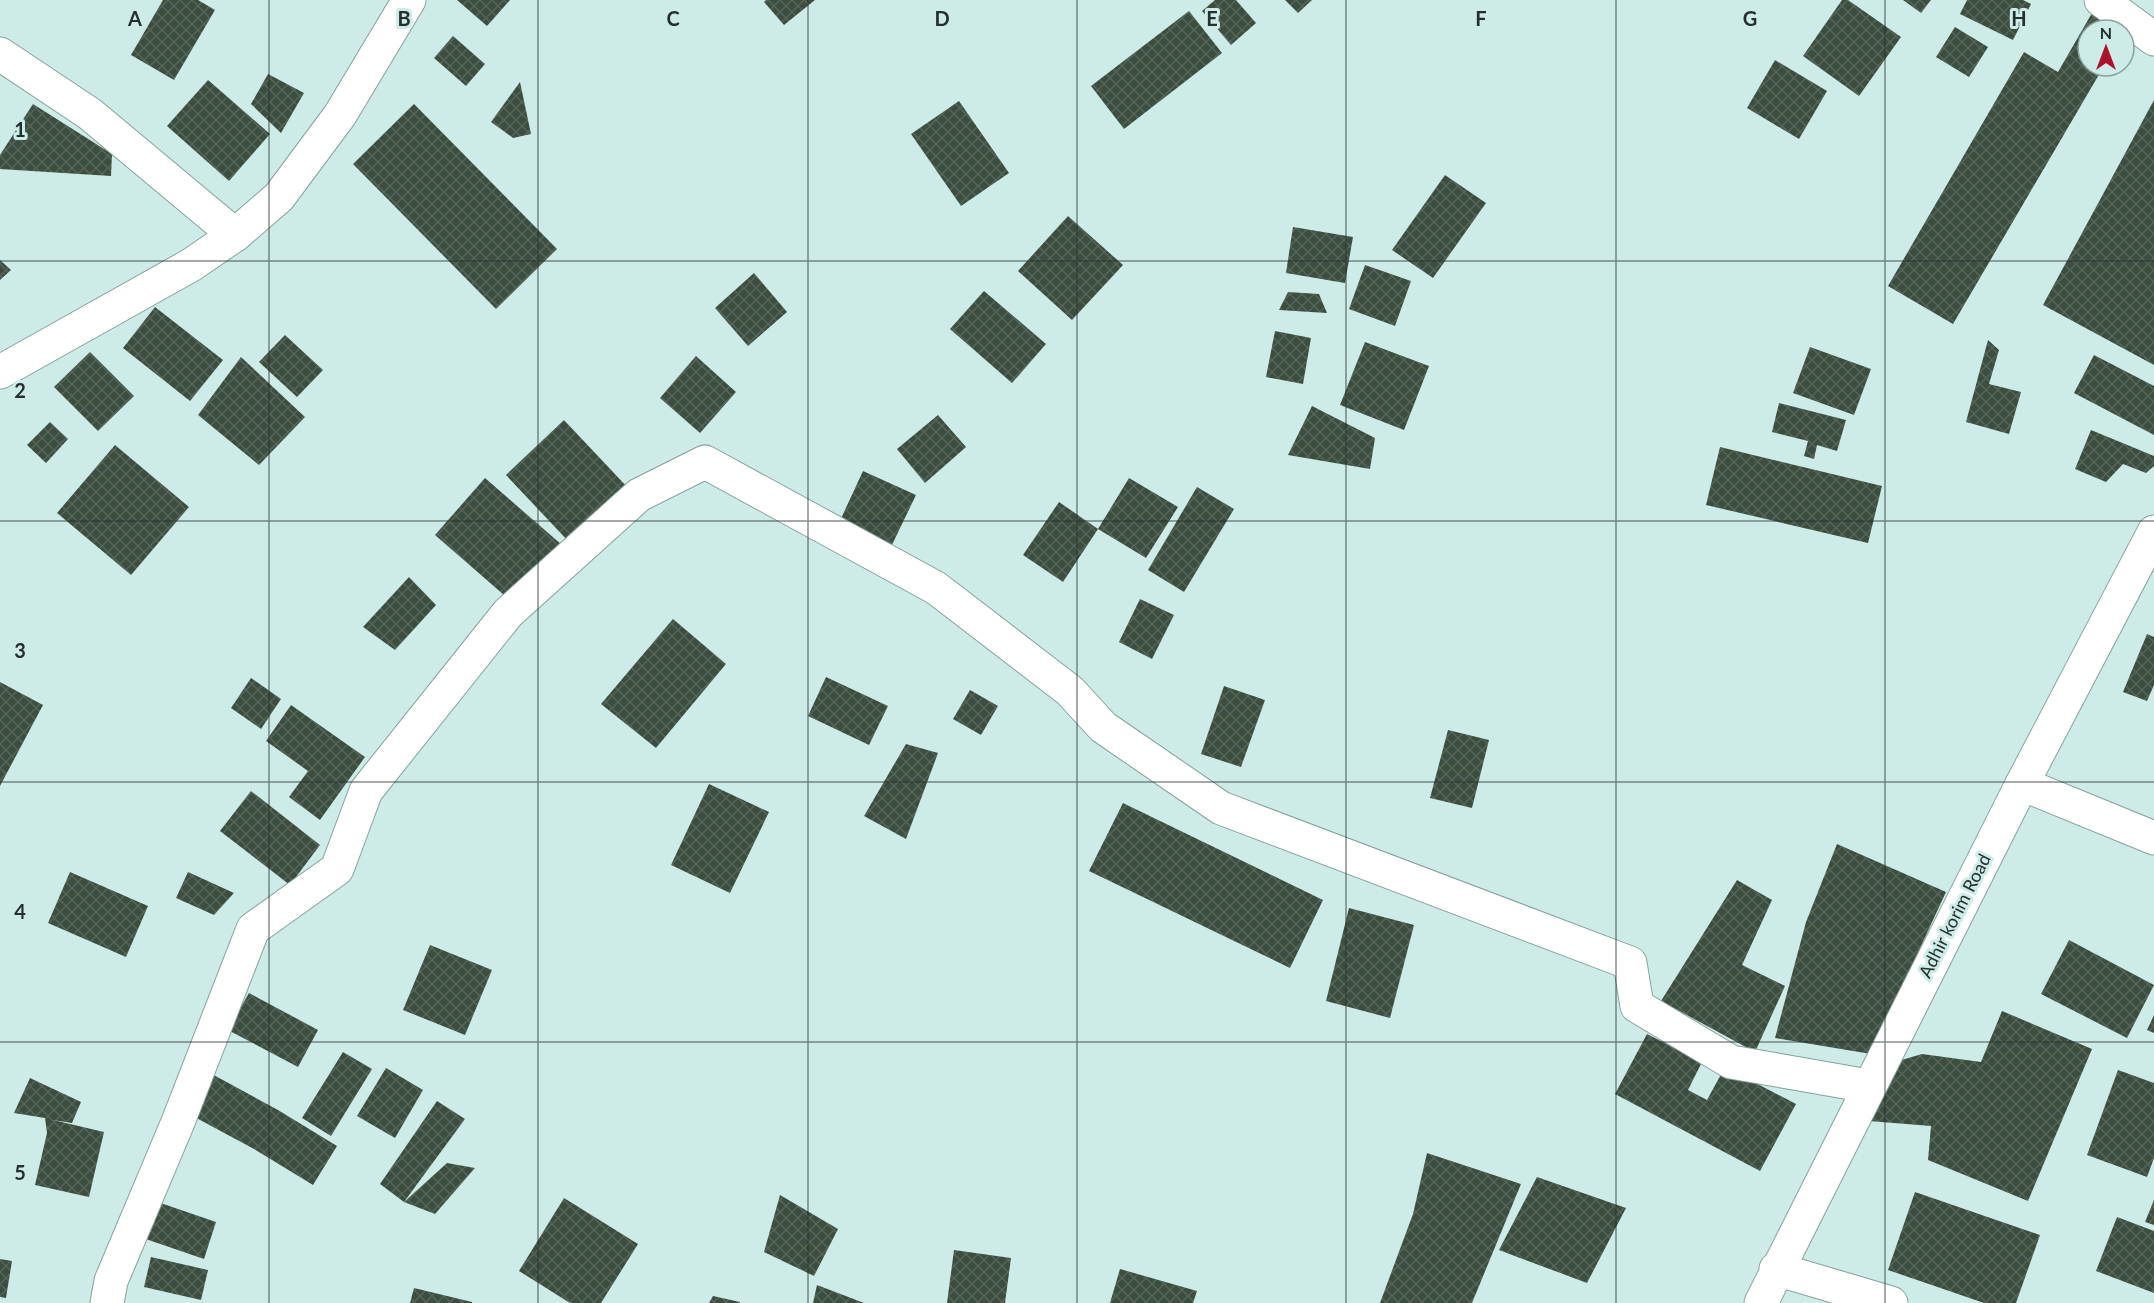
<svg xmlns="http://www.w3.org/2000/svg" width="2154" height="1303" font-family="Lato,sans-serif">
<defs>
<pattern id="building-cross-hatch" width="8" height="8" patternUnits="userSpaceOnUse" patternTransform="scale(1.5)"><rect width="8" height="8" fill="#3c4e40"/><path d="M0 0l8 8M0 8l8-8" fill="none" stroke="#56655a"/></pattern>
</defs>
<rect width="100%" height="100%" fill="#ceece7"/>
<!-- building -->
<g fill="url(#building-cross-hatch)">
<polygon points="163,0 198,0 215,10 174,80 131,55"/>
<polygon points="457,0 510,0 487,26"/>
<polygon points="766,0 815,0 784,25 764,2"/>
<polygon points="1215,0 1236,0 1256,23 1231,45 1202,11"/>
<polygon points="1285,0 1312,0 1298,13"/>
<polygon points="1842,0 1848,0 1901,37 1859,96 1803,56"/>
<polygon points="1903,0 1931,0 1921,13"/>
<polygon points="1967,0 2023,0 2031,4 2013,40 1960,14"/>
<polygon points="1189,11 1222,53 1124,129 1091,86"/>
<polygon points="2092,13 2121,30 2088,30 2088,66 2104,66 1953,324 1888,286 2024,52 2058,72"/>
<polygon points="1955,27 1988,47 1969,77 1936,57"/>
<polygon points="453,36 485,64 466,86 434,58"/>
<polygon points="1775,60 1827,91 1799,139 1747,108"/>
<polygon points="268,74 304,93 281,133 251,104"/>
<polygon points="208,80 270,134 229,181 167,126"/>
<polygon points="520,82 531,134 513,138 491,122"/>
<polygon points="2154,100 2154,365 2043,305"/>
<polygon points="959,101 1009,173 961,206 911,134"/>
<polygon points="33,104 112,154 111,176 0,169 0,155"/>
<polygon points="414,104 557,249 496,309 353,164"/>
<polygon points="1445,175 1486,203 1433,278 1392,250"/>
<polygon points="1068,216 1123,265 1072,320 1018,271"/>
<polygon points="1293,227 1353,237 1345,283 1286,273"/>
<polygon points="0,260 11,270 0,280"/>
<polygon points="1365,265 1411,281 1395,326 1349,309"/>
<polygon points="754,273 787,312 748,346 715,308"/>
<polygon points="984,291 1046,344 1012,383 950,329"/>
<polygon points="1288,292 1319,294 1327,313 1279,310"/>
<polygon points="155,307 223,360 190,401 123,348"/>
<polygon points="1275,331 1311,338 1303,384 1266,377"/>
<polygon points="285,335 323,370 297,397 259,362"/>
<polygon points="1988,340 1999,350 1989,384 2021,392 2009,434 1966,422"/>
<polygon points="1365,342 1429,366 1404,430 1340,405"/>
<polygon points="1810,347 1871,369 1854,415 1793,393"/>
<polygon points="90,352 134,396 98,431 54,387"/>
<polygon points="2094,355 2154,386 2154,435 2074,393"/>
<polygon points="696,356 736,392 700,433 660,398"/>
<polygon points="241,357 305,417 259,465 198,415"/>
<polygon points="1779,403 1846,420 1837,451 1817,445 1814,459 1804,456 1808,441 1772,432"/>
<polygon points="1312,406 1375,438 1370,469 1288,455"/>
<polygon points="938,415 966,447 925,483 897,449"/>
<polygon points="564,420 629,489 570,543 506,475"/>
<polygon points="50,422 68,439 46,463 27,445"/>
<polygon points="2091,430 2154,456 2154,466 2146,473 2123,464 2106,482 2075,469"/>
<polygon points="115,445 189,507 131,575 57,513"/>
<polygon points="1720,447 1882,486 1868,543 1706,505"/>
<polygon points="863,471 916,495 890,549 838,525"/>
<polygon points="485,478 562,545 512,602 435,535"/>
<polygon points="1129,478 1178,507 1146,558 1098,529 1063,582 1023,555 1059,502 1098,529"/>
<polygon points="1197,487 1234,509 1184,592 1148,570"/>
<polygon points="409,577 436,605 395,650 363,627"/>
<polygon points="1140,599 1174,615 1152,659 1119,642"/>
<polygon points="673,619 726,664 656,748 601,704"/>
<polygon points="2147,634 2154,637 2154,685 2147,701 2123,692"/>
<polygon points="826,677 888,706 869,745 808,716"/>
<polygon points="251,678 281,699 261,729 231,708"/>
<polygon points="0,682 43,705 0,786"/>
<polygon points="1224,686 1265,700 1241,767 1201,754"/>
<polygon points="970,690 998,706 981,735 953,719"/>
<polygon points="291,705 365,757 320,820 289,797 308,771 266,741"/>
<polygon points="1448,730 1489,740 1472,808 1430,798"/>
<polygon points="906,744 938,753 906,839 864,816"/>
<polygon points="709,784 769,812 730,893 671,865"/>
<polygon points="251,791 320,845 290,885 220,831"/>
<polygon points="1123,803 1323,900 1290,968 1089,871"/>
<polygon points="1837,844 1946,892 1871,1054 1775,1038 1806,922"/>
<polygon points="70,872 148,906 126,957 48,923"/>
<polygon points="188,872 234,893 214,915 176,898"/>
<polygon points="1737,880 1772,900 1742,965 1785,986 1755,1052 1661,1001"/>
<polygon points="1349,908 1414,925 1390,1018 1326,1001"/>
<polygon points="2069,940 2154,985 2127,1038 2041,994"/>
<polygon points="430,945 492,970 465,1035 403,1010"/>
<polygon points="249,993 318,1030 298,1067 228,1030"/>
<polygon points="2002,1011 2092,1049 2028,1201 1928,1160 1931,1126 1869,1121 1898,1061 1922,1054 1981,1062"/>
<polygon points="2154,1015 2154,1033 2147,1030"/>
<polygon points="1647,1034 1702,1062 1688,1090 1707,1100 1725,1067 1796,1104 1760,1171 1615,1094"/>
<polygon points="343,1052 372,1069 331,1136 302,1118"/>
<polygon points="386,1068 423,1090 395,1138 357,1116"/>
<polygon points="2118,1070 2154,1083 2154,1158 2147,1177 2087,1155"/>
<polygon points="210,1073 278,1110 337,1146 313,1185 254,1149 189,1114"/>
<polygon points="30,1078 81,1102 72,1123 53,1120 104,1132 89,1197 35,1185 47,1133 45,1118 14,1113"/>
<polygon points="437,1101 465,1119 404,1202 380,1184"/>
<polygon points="1427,1153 1521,1184 1472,1303 1380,1303 1413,1214"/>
<polygon points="447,1163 475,1168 435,1214 404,1202"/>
<polygon points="1537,1177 1626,1208 1587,1283 1499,1250"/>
<polygon points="1915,1192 2040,1235 2016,1303 1984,1303 1888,1270"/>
<polygon points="780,1195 838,1229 814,1276 764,1252"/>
<polygon points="146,1198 216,1222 204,1259 134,1235"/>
<polygon points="564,1198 638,1244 601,1303 570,1303 519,1271"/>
<polygon points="2154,1200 2154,1225 2145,1222"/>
<polygon points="2117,1217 2154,1231 2154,1293 2096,1271"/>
<polygon points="954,1250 1011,1258 1005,1303 947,1303"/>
<polygon points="151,1257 208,1270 201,1300 144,1287"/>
<polygon points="0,1259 12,1261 6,1298 0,1297"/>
<polygon points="1120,1269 1197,1291 1193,1303 1110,1303"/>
<polygon points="817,1285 864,1303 813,1303"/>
<polygon points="414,1288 472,1302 472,1303 410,1303"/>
<polygon points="713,1296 740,1302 740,1303 709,1303"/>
</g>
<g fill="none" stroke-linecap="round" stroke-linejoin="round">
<defs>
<g id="minor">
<polyline points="0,54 90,114 235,235"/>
<polyline points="0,372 191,265 235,235 279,197 340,115 409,0"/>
<polyline points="2022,784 2154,838"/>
<polyline points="1776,1269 1891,1303"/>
<polyline points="107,1303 111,1281 178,1122 253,929 337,869 366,791 508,613 639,495 705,462 936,588 1070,691 1103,727 1221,808 1630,963 1637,1006 1731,1062 1868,1086"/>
</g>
<polyline id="secondary" points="1761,1303 2022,784 2154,532"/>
<polyline id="trunk" points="2101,0 2154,39"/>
</defs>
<!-- minor casing -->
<use href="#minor" stroke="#85a19c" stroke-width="35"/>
<!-- secondary casing -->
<use href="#secondary" stroke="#85a19c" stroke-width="35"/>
<!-- trunk casing -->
<use href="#trunk" stroke="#85a19c" stroke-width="35"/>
<!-- minor -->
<use href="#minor" stroke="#fff" stroke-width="33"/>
<!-- secondary -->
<use href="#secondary" stroke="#fff" stroke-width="33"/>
<!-- trunk -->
<use href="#trunk" stroke="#fff" stroke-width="33"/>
</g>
<!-- grid -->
<path fill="none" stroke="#24302e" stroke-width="1.5" stroke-opacity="0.55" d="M269,0V1303M538,0V1303M808,0V1303M1077,0V1303M1346,0V1303M1616,0V1303M1885,0V1303M0,261H2154M0,521H2154M0,782H2154M0,1042H2154"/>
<g text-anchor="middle" stroke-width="6" stroke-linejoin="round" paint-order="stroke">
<!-- street labels -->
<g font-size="18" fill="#24302e" stroke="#ceece7">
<text transform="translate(1955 916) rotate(-63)" y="6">Adhir korim Road</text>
</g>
</g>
<g font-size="20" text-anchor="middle" font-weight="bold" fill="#24302e" stroke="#ceece7" stroke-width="6" stroke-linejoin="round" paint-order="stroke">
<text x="135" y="26">A</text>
<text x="404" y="26">B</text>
<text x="673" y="26">C</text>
<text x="942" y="26">D</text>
<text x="1212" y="26">E</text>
<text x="1481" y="26">F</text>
<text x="1750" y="26">G</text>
<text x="2019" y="26">H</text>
<text x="20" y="137">1</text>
<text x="20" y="398">2</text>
<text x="20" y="658">3</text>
<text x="20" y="919">4</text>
<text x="20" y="1180">5</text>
</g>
<!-- north arrow -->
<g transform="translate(2106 48)"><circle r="28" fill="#ceece7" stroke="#8aa19d" stroke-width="1.5"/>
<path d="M0-4.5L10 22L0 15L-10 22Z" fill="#aa132b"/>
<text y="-9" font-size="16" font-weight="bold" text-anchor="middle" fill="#24302e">N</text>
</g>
</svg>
